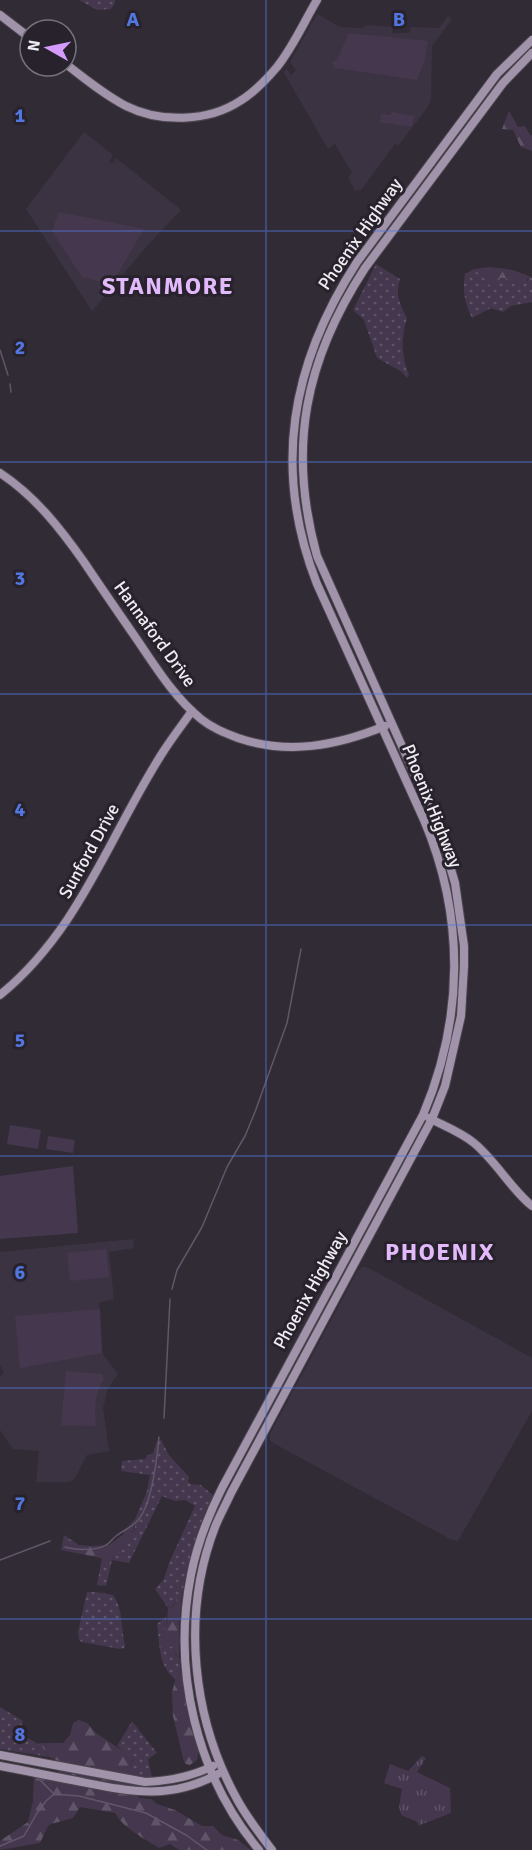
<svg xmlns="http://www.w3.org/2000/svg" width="532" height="1850" font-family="Signika,sans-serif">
<defs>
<pattern id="grass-dots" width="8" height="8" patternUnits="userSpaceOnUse" patternTransform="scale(1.5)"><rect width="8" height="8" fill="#45384e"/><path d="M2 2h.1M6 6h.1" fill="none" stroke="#605568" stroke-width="1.8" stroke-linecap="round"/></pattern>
<pattern id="forest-firs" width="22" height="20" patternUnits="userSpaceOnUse" patternTransform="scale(1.5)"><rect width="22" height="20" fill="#45384e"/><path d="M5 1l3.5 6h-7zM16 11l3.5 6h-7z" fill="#605568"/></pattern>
<pattern id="park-tufts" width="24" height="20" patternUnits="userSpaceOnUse" patternTransform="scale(1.5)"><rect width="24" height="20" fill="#45384e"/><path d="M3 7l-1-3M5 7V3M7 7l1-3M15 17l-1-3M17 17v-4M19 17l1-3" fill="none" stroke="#605568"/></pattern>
</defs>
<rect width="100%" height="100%" fill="#312b35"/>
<!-- built -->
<g fill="#3c3342">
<polygon points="317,14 340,27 364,28 365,25 393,27 392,33 409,33 411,27 439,28 448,16 452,19 432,46 431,100 427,108 398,146 395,144 361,190 355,191 348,177 352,173 335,144 328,149 284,73 286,68 291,75 296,70 290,62"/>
<polygon points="84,132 113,155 109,163 113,163 116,158 181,210 146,247 92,311 26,209"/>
<polygon points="133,1239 134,1248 109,1252 114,1299 99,1303 102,1353 118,1374 108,1388 103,1408 109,1451 87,1455 75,1478 70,1482 36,1482 39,1451 13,1449 0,1430 0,1376 4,1373 0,1365 0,1252"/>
<polygon points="362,1267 367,1267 532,1358 532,1411 458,1541 452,1540 273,1443 270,1440 270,1434 358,1270"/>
</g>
<!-- grass -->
<g fill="url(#grass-dots)">
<polygon points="79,0 115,0 115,3 111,9 97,10"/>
<path d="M376,264L400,279C395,295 400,304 407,318C401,337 401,356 409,375L407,378L402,372L377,358L364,320L353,310Z"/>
<path d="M474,269C487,280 511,279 528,281L529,276L532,278V302L511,306L503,312L491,308L472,318C465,304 462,289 465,274Z"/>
<path d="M161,1440L169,1455L189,1477L188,1481L190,1484L201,1485L213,1495C198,1527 188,1560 182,1595L177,1598L172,1607L168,1608L155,1589L164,1579L169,1563L195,1506L185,1500L175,1501L162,1496L129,1563L112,1560L106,1586L97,1585L102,1558L104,1562H106L119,1554L126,1536L135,1530V1519L147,1491L150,1475L121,1471L122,1461L145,1459L148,1455L153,1453L157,1441Z"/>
<path d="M87,1592H96L113,1595C123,1608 121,1629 125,1645L124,1648L120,1649L82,1642L79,1640L78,1632Z"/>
<path d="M166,1617L167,1625L161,1636L162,1639L176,1646L175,1655L179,1657L181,1673L177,1675L176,1680C158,1666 160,1645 157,1624Z"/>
<path d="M0,1707L23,1721L19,1733L38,1744L43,1743L42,1748L49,1757L0,1749C0,1736 0,1722 0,1707Z"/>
<polygon points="132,1721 157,1753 148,1759 152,1777 136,1778 130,1766 133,1760 117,1746"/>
</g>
<!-- forest -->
<g fill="url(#forest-firs)">
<polygon points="509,111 518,127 525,126 530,135 532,135 532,151 521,147 513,130 502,129"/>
<polygon points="490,267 513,270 529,276 525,284 512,284 509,279 501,278 492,286 487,284 486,276 480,275 474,269"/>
<polygon points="135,1519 134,1530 126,1536 119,1554 106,1562 104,1562 101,1558 61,1550 64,1535 79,1545 91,1546 109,1545 124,1534 125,1529"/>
<polygon points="182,1595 179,1625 179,1657 174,1653 175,1646 170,1647 162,1643 161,1633 167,1625 168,1608 173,1607 177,1598"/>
<polygon points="181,1673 189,1720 199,1750 197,1760 190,1765 186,1764 184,1762 173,1716 172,1692 177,1674"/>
<path d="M79,1720L87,1723L96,1733L133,1758L130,1766C138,1775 136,1788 139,1798L151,1799L157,1804L175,1810L202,1826H213L222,1835L238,1840L251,1850H179L170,1844L159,1848C145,1839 123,1828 115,1813L80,1807L73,1818L51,1824L48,1826L40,1843L0,1850V1841L28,1822L33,1801L34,1777L53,1781L58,1775V1761L49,1757L42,1747L43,1743H63L70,1735L73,1723Z"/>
</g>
<!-- park -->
<polygon fill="url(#park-tufts)" points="422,1756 426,1758 417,1772 450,1788 451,1813 420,1825 420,1827 418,1822 401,1815 399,1806 402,1789 384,1783 390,1764 408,1771"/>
<!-- garden -->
<g fill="#45384e">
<polygon points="349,33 428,41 424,62 417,80 335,68 332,62 337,60"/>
<polygon points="391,112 414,116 412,127 380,122 381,114 391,115"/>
<polygon points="59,212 144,229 111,285 82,277 52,231"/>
<polygon points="10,1125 41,1130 38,1149 7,1144"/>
<polygon points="48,1136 75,1140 73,1153 46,1149"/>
<polygon points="73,1166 78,1233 0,1239 0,1176"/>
<polygon points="106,1249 109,1277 70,1281 67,1253"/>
<polygon points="100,1309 102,1353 20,1368 15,1316"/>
<path d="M66,1371L102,1374L104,1379C94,1394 94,1408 96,1426L61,1425Z"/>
</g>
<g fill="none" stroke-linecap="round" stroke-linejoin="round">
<!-- stream -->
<g stroke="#63566a" stroke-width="1.5">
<polyline points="0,350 8,375"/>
<polyline points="10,384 11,392"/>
<polyline points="172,1289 177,1270 202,1227 227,1167 245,1136 255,1112 287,1023 301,949"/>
<polyline points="164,1418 170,1299"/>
<path d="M65,1547C75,1550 97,1551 106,1545C110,1543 113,1538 116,1536C124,1530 133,1527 139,1519C152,1502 157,1459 159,1437"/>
<polyline points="0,1560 50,1541"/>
<polyline points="41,1781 53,1793"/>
<polyline points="0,1846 24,1836 37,1813 46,1801 54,1794 79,1796 146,1813 186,1835 207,1850"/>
</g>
<defs>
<g id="secondary">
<polyline points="0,15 30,38"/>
<path d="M66,64C85,79 105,95 126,106C160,123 208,122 240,101C255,92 266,80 277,67C293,47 304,22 317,0"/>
<path d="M0,473C35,496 60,528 84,562C102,589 120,615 138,641C157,669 175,698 201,719C212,728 225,733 238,738C288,755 336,746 385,726"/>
<path d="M0,995C80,930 109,836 163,752C172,738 182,725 192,711"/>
<path d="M429,1118C444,1126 461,1132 474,1143C496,1161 510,1188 532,1206"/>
<path d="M0,1755L145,1782C169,1781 191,1777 213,1766"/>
<path d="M0,1766C27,1771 55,1777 82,1782C132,1792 170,1800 218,1774"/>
<path d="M259,1850C196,1775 172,1670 191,1575C197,1544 208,1516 222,1488L423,1115C464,1018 465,917 424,820L317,584C272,469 291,364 357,262L497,74L532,40"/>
<path d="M272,1850C260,1834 248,1819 238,1801C192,1719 181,1615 215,1527C220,1515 226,1504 231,1493L432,1119L445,1086L461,1016L464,966V946L455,883L439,829L317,556C287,448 305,360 365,268L503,83L532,53"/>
</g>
</defs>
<!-- secondary casing -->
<use href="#secondary" stroke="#4c4650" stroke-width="10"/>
<!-- secondary -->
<use href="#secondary" stroke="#a194aa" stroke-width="8"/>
</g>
<!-- grid -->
<path fill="none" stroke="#5276df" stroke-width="1.5" stroke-opacity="0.55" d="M266,0V1850M0,231H532M0,462H532M0,694H532M0,925H532M0,1156H532M0,1388H532M0,1619H532"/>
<g text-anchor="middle" stroke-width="6" stroke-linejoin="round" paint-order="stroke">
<!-- street labels -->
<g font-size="18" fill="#f0ecf3" stroke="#27222b">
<text transform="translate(360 234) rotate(-55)" y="6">Phoenix Highway</text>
<text transform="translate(155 634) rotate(54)" y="6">Hannaford Drive</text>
<text transform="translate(432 806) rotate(68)" y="6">Phoenix Highway</text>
<text transform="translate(89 851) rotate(-61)" y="6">Sunford Drive</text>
<text transform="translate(310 1290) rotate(-61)" y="6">Phoenix Highway</text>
</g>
<!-- district labels -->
<g font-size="24" font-weight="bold" letter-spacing="1.5" fill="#e2bafc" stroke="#27222b">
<text x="168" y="294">STANMORE</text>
<text x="440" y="1260">PHOENIX</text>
</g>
</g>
<g font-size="20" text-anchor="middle" font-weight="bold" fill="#5276df" stroke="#27222b" stroke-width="6" stroke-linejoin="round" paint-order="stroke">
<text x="133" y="26">A</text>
<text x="399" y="26">B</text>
<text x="20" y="122">1</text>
<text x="20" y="354">2</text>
<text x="20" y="585">3</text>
<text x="20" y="816">4</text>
<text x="20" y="1047">5</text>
<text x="20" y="1279">6</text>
<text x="20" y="1510">7</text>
<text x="20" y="1741">8</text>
</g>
<!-- north arrow -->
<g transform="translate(48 48) rotate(279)"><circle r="28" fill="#27222b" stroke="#77737b" stroke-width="1.5"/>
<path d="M0-4.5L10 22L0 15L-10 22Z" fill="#d59bfa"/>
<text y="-9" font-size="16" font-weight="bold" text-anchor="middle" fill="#f0ecf3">N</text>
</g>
</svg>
